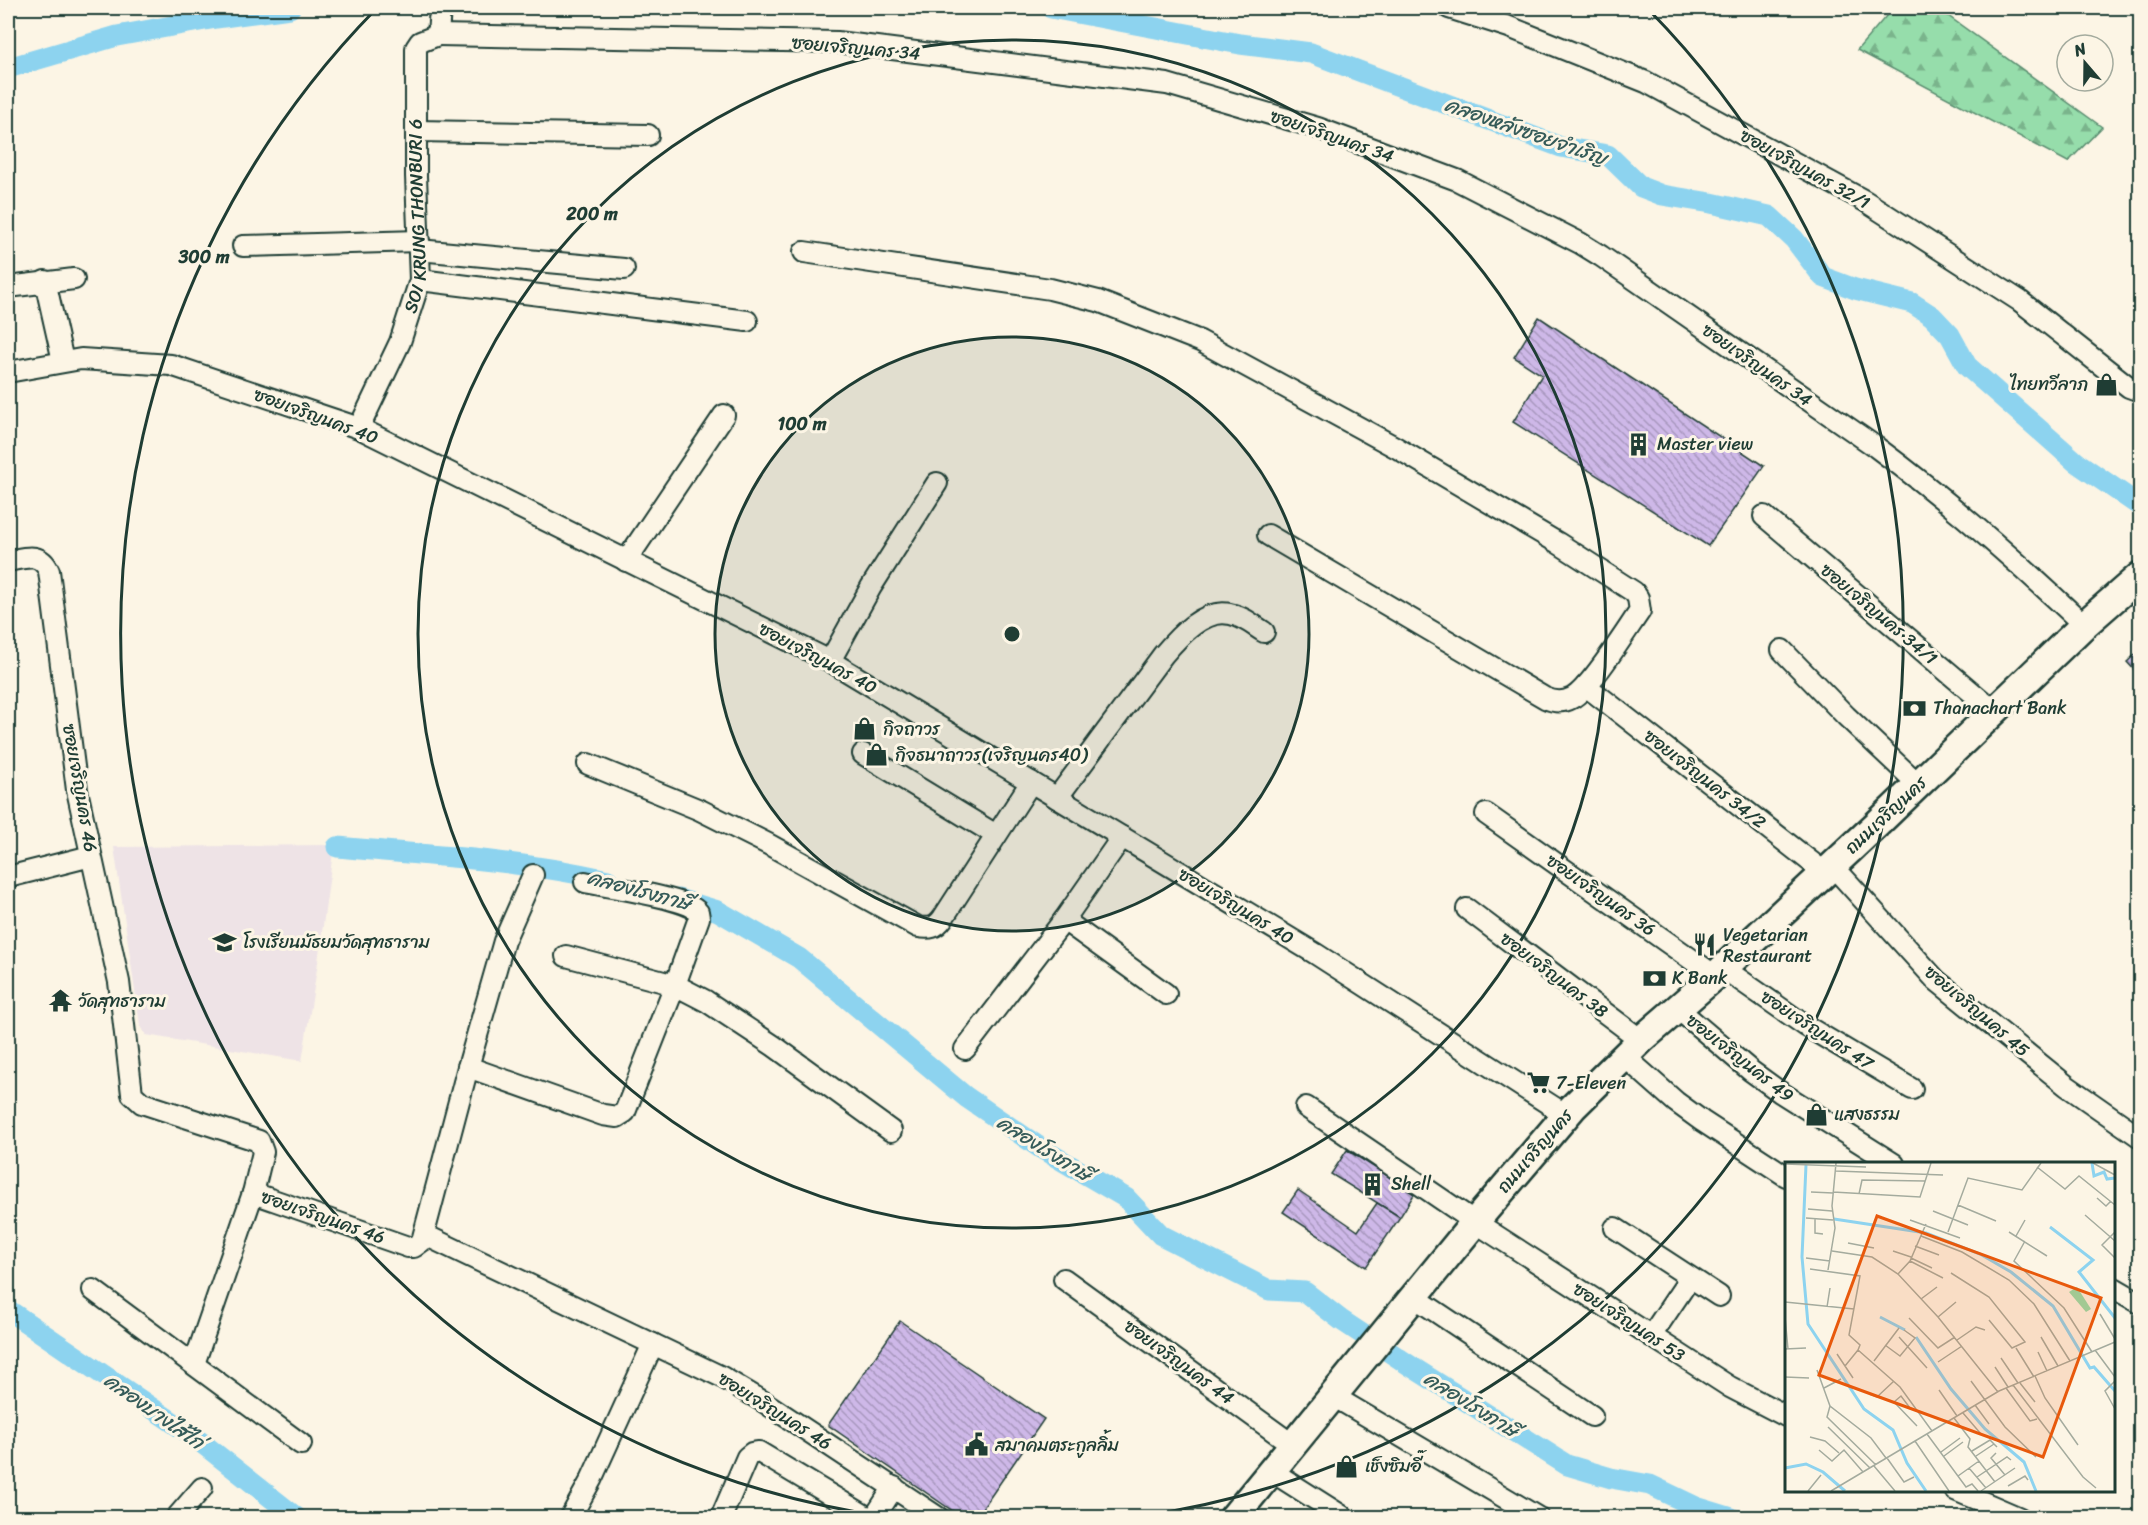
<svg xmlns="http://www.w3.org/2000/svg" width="2148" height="1525" font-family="Sriracha,'Playpen Sans Thai',sans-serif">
<defs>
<pattern id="forest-firs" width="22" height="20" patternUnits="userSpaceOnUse" patternTransform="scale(1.5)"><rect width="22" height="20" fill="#96ddab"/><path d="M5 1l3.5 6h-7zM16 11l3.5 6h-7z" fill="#7ab48c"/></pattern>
<pattern id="building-back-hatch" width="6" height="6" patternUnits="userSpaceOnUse" patternTransform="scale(1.5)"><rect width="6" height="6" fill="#ceb8e8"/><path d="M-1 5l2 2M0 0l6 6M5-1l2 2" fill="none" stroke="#a797bd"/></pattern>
</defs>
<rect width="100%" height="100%" fill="#fcf5e5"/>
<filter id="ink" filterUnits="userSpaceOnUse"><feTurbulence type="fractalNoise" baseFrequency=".0167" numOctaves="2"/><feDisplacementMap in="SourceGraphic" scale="12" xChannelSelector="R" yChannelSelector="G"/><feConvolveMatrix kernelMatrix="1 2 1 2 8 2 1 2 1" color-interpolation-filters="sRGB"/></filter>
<g filter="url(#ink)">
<!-- built -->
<polygon fill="#eee3e6" points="334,845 317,969 302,1061 146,1035 140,1025 114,847"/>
<!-- forest -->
<polygon fill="url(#forest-firs)" stroke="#5a8d70" stroke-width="1.5" points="1893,8 1937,8 2102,127 2068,162 1857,50"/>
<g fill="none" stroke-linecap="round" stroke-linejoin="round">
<!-- canal -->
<g stroke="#8dd3ef" stroke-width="21">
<polyline points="1051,8 1240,44 1311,53 1561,147 1608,155 1641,187 1662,195 1711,203 1769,216 1794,239 1823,277 1855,289 1912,303 1932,316 1950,335 1967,366 2076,462 2140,506"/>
<polyline points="8,68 117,36 216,18 290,8"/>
<path d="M337,847C427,855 519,860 608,880"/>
<polyline points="678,899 718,911 799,958 966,1097 1042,1149 1126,1198 1161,1235 1269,1290 1305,1292 1341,1320 1409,1365 1567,1465 1611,1478 1650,1485 1696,1507 1732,1518"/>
<polyline points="8,1310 193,1436 297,1518"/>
</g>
</g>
<!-- building -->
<g fill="url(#building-back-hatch)" stroke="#1f3d34" stroke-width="1.5">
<polygon points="1539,317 1764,466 1708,546 1513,422 1542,375 1514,357"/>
<polygon points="2140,650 2140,676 2127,662"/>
<polygon points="1347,1150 1415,1193 1400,1217 1331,1174"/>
<polygon points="1298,1190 1358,1231 1377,1203 1400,1217 1366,1267 1283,1212"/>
<polygon points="900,1321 1044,1419 976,1518 963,1518 828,1425"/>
</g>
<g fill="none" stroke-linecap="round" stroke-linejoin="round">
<defs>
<g id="minor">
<polyline points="1449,8 1509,27 1646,82 1865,201 2020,301 2129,387 2140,391"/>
<path d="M438,35L837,42L1167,84L1318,128L1457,180L1580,243L1601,256L1876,447C1950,502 2018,562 2084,625"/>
<polyline points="416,131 648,135"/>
<polyline points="243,246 419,241"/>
<polyline points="419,250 624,269"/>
<path d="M804,252L1050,289L1098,301L1200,341L1397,448L1558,543L1634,592L1638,598L1640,611C1626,631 1591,688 1572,698C1563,703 1554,702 1545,698L1268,535"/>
<polyline points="420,280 747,321"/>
<polyline points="45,281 63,361"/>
<polyline points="8,287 74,279"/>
<polyline points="8,372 81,359 171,365 359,428 830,661 1316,954 1566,1115"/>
<path id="s1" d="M359,428L400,342L420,280L416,176V48L420,42L438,35L440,8"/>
<polyline points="1764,516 1995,712"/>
<path d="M8,561C25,558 40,551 49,571L77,790L119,982L132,1094L142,1103L259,1141L263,1152L253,1193L194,1364"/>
<polyline points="626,561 724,415"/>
<polyline points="1782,650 1846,716 1918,784"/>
<polyline points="830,661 871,587 937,483"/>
<polyline points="1586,686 1824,872"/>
<polyline points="863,754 996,835"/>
<path d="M588,764L700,810L768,844L918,927C930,929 936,928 943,918L1031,782"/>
<path d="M1057,798L1163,655C1178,637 1204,608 1230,614C1242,616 1253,625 1264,632"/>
<polyline points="1486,814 1715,976"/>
<polyline points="1832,865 1936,980 2067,1086 2140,1137"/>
<polyline points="8,877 91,856"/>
<polyline points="1467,909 1641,1040"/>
<polyline points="1064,920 1166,994"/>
<polyline points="566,956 675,985 706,1001 774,1046 891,1131"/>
<polyline points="1723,968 1806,1026 1912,1089"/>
<polyline points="1677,1008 1751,1071 1780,1092 1894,1164"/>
<polyline points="965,1049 1064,920 1122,837"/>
<polyline points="1624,1056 1676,1102 1702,1121 1786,1176"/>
<path d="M468,1067L603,1115L617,1117L625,1112L675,985L699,918L698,912C690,899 605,886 585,882"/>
<polyline points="1306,1107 1475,1222 1730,1387 1786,1416"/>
<polyline points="253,1193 408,1247 414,1247 422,1241 468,1067 504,941 533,875"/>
<polyline points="1615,1228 1719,1296"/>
<polyline points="425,1235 722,1377 764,1402 939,1518"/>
<polyline points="1064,1279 1293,1445"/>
<polyline points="2114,1288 2140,1303"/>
<polyline points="93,1290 301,1444"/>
<polyline points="1414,1297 1592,1416"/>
<polyline points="1651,1336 1690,1278"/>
<polyline points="1333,1396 1539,1518"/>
<polyline points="1271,1471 1345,1518"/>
<polyline points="1955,1490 2020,1518"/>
<polyline points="176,1518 202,1488"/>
<polyline points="570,1518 591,1480 653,1344"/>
<polyline points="723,1518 723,1513 747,1457 752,1453 759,1452 869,1518"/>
<polyline points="874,1518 894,1487"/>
</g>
<polyline id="secondary" points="1233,1518 1475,1222 1573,1107 1641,1040 1715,976 1875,826 2084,625 2140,576"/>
</defs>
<!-- minor casing -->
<use href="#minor" stroke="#1f3d34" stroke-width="24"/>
<!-- secondary casing -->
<use href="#secondary" stroke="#1f3d34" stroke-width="32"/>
<!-- minor -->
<use href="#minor" stroke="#fcf5e5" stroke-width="20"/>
<!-- secondary -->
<use href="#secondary" stroke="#fcf5e5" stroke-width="27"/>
</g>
</g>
<!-- distance rings -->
<circle cx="1012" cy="634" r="297" fill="#1f3d34" fill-opacity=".12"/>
<g fill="none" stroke="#1f3d34" stroke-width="3">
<circle cx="1012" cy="634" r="297"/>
<circle cx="1012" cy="634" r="594"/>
<path d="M888 1517A892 892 0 0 1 376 9M1648 9A892 892 0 0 1 1136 1517"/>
</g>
<!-- icons -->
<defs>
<symbol id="shop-bare" viewBox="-9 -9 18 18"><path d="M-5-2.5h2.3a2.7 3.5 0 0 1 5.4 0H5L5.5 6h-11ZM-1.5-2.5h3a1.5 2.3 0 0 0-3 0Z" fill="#1f3d34" stroke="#fcf5e5" stroke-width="2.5" paint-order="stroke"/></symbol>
<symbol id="building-bare" viewBox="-9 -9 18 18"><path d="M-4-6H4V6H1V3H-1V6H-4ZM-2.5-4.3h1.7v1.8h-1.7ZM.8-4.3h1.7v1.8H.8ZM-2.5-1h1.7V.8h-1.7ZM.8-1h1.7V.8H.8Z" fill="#1f3d34" stroke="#fcf5e5" stroke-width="2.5" paint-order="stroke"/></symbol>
<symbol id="bank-bare" viewBox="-9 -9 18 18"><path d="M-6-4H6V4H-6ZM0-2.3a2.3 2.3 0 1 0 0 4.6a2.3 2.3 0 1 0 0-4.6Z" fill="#1f3d34" stroke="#fcf5e5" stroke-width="2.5" paint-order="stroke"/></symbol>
<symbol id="school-bare" viewBox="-9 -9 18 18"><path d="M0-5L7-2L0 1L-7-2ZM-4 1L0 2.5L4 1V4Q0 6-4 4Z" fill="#1f3d34" stroke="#fcf5e5" stroke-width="2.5" paint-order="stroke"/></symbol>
<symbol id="restaurant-bare" viewBox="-9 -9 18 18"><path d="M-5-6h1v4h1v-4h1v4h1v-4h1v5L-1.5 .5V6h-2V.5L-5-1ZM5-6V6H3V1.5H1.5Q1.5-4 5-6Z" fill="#1f3d34" stroke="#fcf5e5" stroke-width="2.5" paint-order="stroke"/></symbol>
<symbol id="temple-bare" viewBox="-9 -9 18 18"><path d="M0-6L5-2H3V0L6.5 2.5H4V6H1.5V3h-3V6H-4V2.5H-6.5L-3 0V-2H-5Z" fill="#1f3d34" stroke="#fcf5e5" stroke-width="2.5" paint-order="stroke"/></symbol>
<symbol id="supermarket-bare" viewBox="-9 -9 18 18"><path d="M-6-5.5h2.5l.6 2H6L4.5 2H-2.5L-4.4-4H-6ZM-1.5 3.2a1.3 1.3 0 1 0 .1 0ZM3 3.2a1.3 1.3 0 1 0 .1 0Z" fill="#1f3d34" stroke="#fcf5e5" stroke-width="2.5" paint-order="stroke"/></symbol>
<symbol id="civic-bare" viewBox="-9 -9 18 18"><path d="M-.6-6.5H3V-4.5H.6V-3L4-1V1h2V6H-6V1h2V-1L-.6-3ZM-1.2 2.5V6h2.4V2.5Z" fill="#1f3d34" stroke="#fcf5e5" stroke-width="2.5" paint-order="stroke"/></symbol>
</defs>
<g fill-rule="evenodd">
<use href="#shop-bare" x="2090" y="368" width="33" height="33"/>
<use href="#building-bare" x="1622" y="428" width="33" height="33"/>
<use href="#bank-bare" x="1898" y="692" width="33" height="33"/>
<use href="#shop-bare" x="848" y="712" width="33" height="33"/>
<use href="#shop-bare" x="860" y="738" width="33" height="33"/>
<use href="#school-bare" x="208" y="926" width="33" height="33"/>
<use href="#restaurant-bare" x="1688" y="928" width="33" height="33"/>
<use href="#bank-bare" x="1638" y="962" width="33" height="33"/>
<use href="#temple-bare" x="44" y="984" width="33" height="33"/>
<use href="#supermarket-bare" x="1522" y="1066" width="33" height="33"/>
<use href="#shop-bare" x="1800" y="1098" width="33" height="33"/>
<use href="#building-bare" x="1356" y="1168" width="33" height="33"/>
<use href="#civic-bare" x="960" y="1428" width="33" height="33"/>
<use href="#shop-bare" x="1330" y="1450" width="33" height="33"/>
</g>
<g text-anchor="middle" stroke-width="6" stroke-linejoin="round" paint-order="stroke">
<!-- street labels -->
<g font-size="18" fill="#1f3d34" stroke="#fcf5e5">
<text transform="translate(856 48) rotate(5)" y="6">ซอยเจริญนคร 34</text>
<text transform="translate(1332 136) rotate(19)" y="6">ซอยเจริญนคร 34</text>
<text transform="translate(1805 169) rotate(29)" y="6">ซอยเจริญนคร 32/1</text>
<text dy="6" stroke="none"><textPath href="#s1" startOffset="224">SOI KRUNG THONBURI 6</textPath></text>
<text transform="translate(1757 365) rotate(35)" y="6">ซอยเจริญนคร 34</text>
<text transform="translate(316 416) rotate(20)" y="6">ซอยเจริญนคร 40</text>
<text transform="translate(1879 614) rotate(40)" y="6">ซอยเจริญนคร 34/1</text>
<text transform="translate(818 658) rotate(28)" y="6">ซอยเจริญนคร 40</text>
<text transform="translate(1705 779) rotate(38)" y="6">ซอยเจริญนคร 34/2</text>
<text transform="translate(80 788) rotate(80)" y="6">ซอยเจริญนคร 46</text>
<text transform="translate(1886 815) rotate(-43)" y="6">ถนนเจริญนคร</text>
<text transform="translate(1601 895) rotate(35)" y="6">ซอยเจริญนคร 36</text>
<text transform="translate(1236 906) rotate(31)" y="6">ซอยเจริญนคร 40</text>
<text transform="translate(1554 975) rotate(37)" y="6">ซอยเจริญนคร 38</text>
<text transform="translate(1977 1011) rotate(40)" y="6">ซอยเจริญนคร 45</text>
<text transform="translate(1817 1030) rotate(33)" y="6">ซอยเจริญนคร 47</text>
<text transform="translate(1740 1058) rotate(38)" y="6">ซอยเจริญนคร 49</text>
<text transform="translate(1535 1151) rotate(-49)" y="6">ถนนเจริญนคร</text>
<text transform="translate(323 1217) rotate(19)" y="6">ซอยเจริญนคร 46</text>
<text transform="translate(1629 1322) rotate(33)" y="6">ซอยเจริญนคร 53</text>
<text transform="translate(1179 1362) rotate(36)" y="6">ซอยเจริญนคร 44</text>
<text transform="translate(775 1411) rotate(32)" y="6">ซอยเจริญนคร 46</text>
</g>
<!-- poi labels -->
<g font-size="18" fill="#1f3d34" stroke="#fcf5e5" text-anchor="start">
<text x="2088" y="390" text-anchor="end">ไทยทวีลาภ</text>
<text x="1657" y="450">Master view</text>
<text x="1933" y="714">Thanachart Bank</text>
<text x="883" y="735">กิจถาวร</text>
<text x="895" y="761">กิจธนาถาวร(เจริญนคร40)</text>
<text x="1723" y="941">Vegetarian<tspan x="1723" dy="21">Restaurant</tspan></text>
<text x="243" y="948">โรงเรียนมัธยมวัดสุทธาราม</text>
<text x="1672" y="984">K Bank</text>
<text x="78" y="1007">วัดสุทธาราม</text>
<text x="1556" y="1089">7-Eleven</text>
<text x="1834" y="1120">แสงธรรม</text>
<text x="1391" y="1190">Shell</text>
<text x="995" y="1451">สมาคมตระกูลลิ้ม</text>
<text x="1365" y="1472">เช็งซิมอี๊</text>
</g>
<!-- water labels -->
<g font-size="20" font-style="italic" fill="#355b59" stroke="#fcf5e5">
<text transform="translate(1526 131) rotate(19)" y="7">คลองหลังซอยจำเริญ</text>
<text transform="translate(639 890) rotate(15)" y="7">คลองโรงภาษี</text>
<text transform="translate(1044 1148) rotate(32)" y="7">คลองโรงภาษี</text>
<text transform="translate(1471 1404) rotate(32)" y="7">คลองโรงภาษี</text>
<text transform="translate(154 1411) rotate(35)" y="7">คลองบางไส้ไก่</text>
</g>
</g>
<!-- overview -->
<g transform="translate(1785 1162)">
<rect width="330" height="330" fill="#fcf5e5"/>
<path d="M292,125L306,147L301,150L284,130Z" fill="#96ddab"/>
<path fill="none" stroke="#8dd3ef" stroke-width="3" d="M307,1L309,14L319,10L322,17L330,16M21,3L17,95L23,162L79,247L108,268L122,301L141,329M49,57L141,71L195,92L226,110L268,144L305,206L309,205L330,229M265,65L308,98L294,110L330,156M95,155L120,168M131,175L166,227L200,267L239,300L251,329M0,306L21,302L38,310L60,329"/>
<path fill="none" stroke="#a4ab9e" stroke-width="1.5" d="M308,1L330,13M0,2L81,5M252,5L280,27L294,14L330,43M51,9L158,13M26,30L48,31M48,30L135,35L146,1M74,32L77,18L140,19M312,36L321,44L326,39M173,43L211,59M23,47L47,49M148,49L183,63M300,53L330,79M21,56L48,58M30,57V71L38,72M125,58L175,76M163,70L183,16L237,28L256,1M224,70L262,94M330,70L317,83L330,96M136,74L177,90L224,118L249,142L285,199M231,74L240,58M240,79L229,99L279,146L307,190M63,81L89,86M130,84L154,93M47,89L87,95L113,112L153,155L213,230M108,89L126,95M21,96L45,99M126,96L147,106M125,99L158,116M25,107L75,114L64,173L75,183L73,188M43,108L50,66L47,44L51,1M166,111L204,135L240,180L227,186L204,158M113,112L125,99L141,62M136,137L152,125M0,140L69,147M42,145L45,126M315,152L330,177M0,155L3,187M153,155L171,140M124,156L153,186L170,175M114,175L142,206M256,175L273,204M172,178L191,165L200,168M100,183L115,194L130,176L119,168M231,186L249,215M0,187L21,186M73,188L115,225L147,269M310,188L330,215M253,190L262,209M52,192L68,216M216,196L233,221M89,199L114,166M153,200L177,184M60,204L73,188M210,205L223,225M32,208L45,244L86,276L101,296M250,214L260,236L293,283M0,215L24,216M186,219L220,265L251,295M330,219L320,229L330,247M235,221L250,240M228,223L298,315L311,326M39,226L56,217M221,226L245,259L252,257M154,228L172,254M84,232L92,235L109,219M190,243L204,262M45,244L42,255L91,303M125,246L116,234L109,240L132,264M178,251L196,272M169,256L185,277L183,285L210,320M43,265L85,306M142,272L181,325L187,322L193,329M25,275L40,279L54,291M130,279L164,329M34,288L47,299L59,288L78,310M187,289L205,278L212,285M156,290L175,276M211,291L206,296L220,313M159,294L178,280M191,294L209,282M102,296L119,320L129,315M89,304L110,329M184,306L201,326M173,314L194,299M192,315L222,295L226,298M223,324L240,314L243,318M23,329L36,313M46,329L214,229L330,180M196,329L230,306"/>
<path fill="#e8590c" fill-opacity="0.15" stroke="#e8590c" stroke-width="3" d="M92,54L316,136L258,295L34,213Z"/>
<rect width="330" height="330" fill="none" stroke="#1f3d34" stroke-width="3"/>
</g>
<circle cx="1012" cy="634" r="9" fill="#1f3d34" stroke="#fcf5e5" stroke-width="3"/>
<g font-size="18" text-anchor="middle" font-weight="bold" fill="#1f3d34" stroke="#fcf5e5" stroke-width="6" stroke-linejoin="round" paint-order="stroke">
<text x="592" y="220">200 m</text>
<text x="204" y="263">300 m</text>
<text x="802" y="430">100 m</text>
</g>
<!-- margin -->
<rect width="2148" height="1525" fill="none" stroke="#fcf5e5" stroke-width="30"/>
<rect x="15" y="15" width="2118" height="1495" fill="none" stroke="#1f3d34" stroke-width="2" filter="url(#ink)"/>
<!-- north arrow -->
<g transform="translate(2085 63) rotate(340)"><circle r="28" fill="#fcf5e5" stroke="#a4ab9e" stroke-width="1.5"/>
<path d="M0-4.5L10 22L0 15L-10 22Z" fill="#1f3d34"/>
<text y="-9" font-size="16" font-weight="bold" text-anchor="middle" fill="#1f3d34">N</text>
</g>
</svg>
